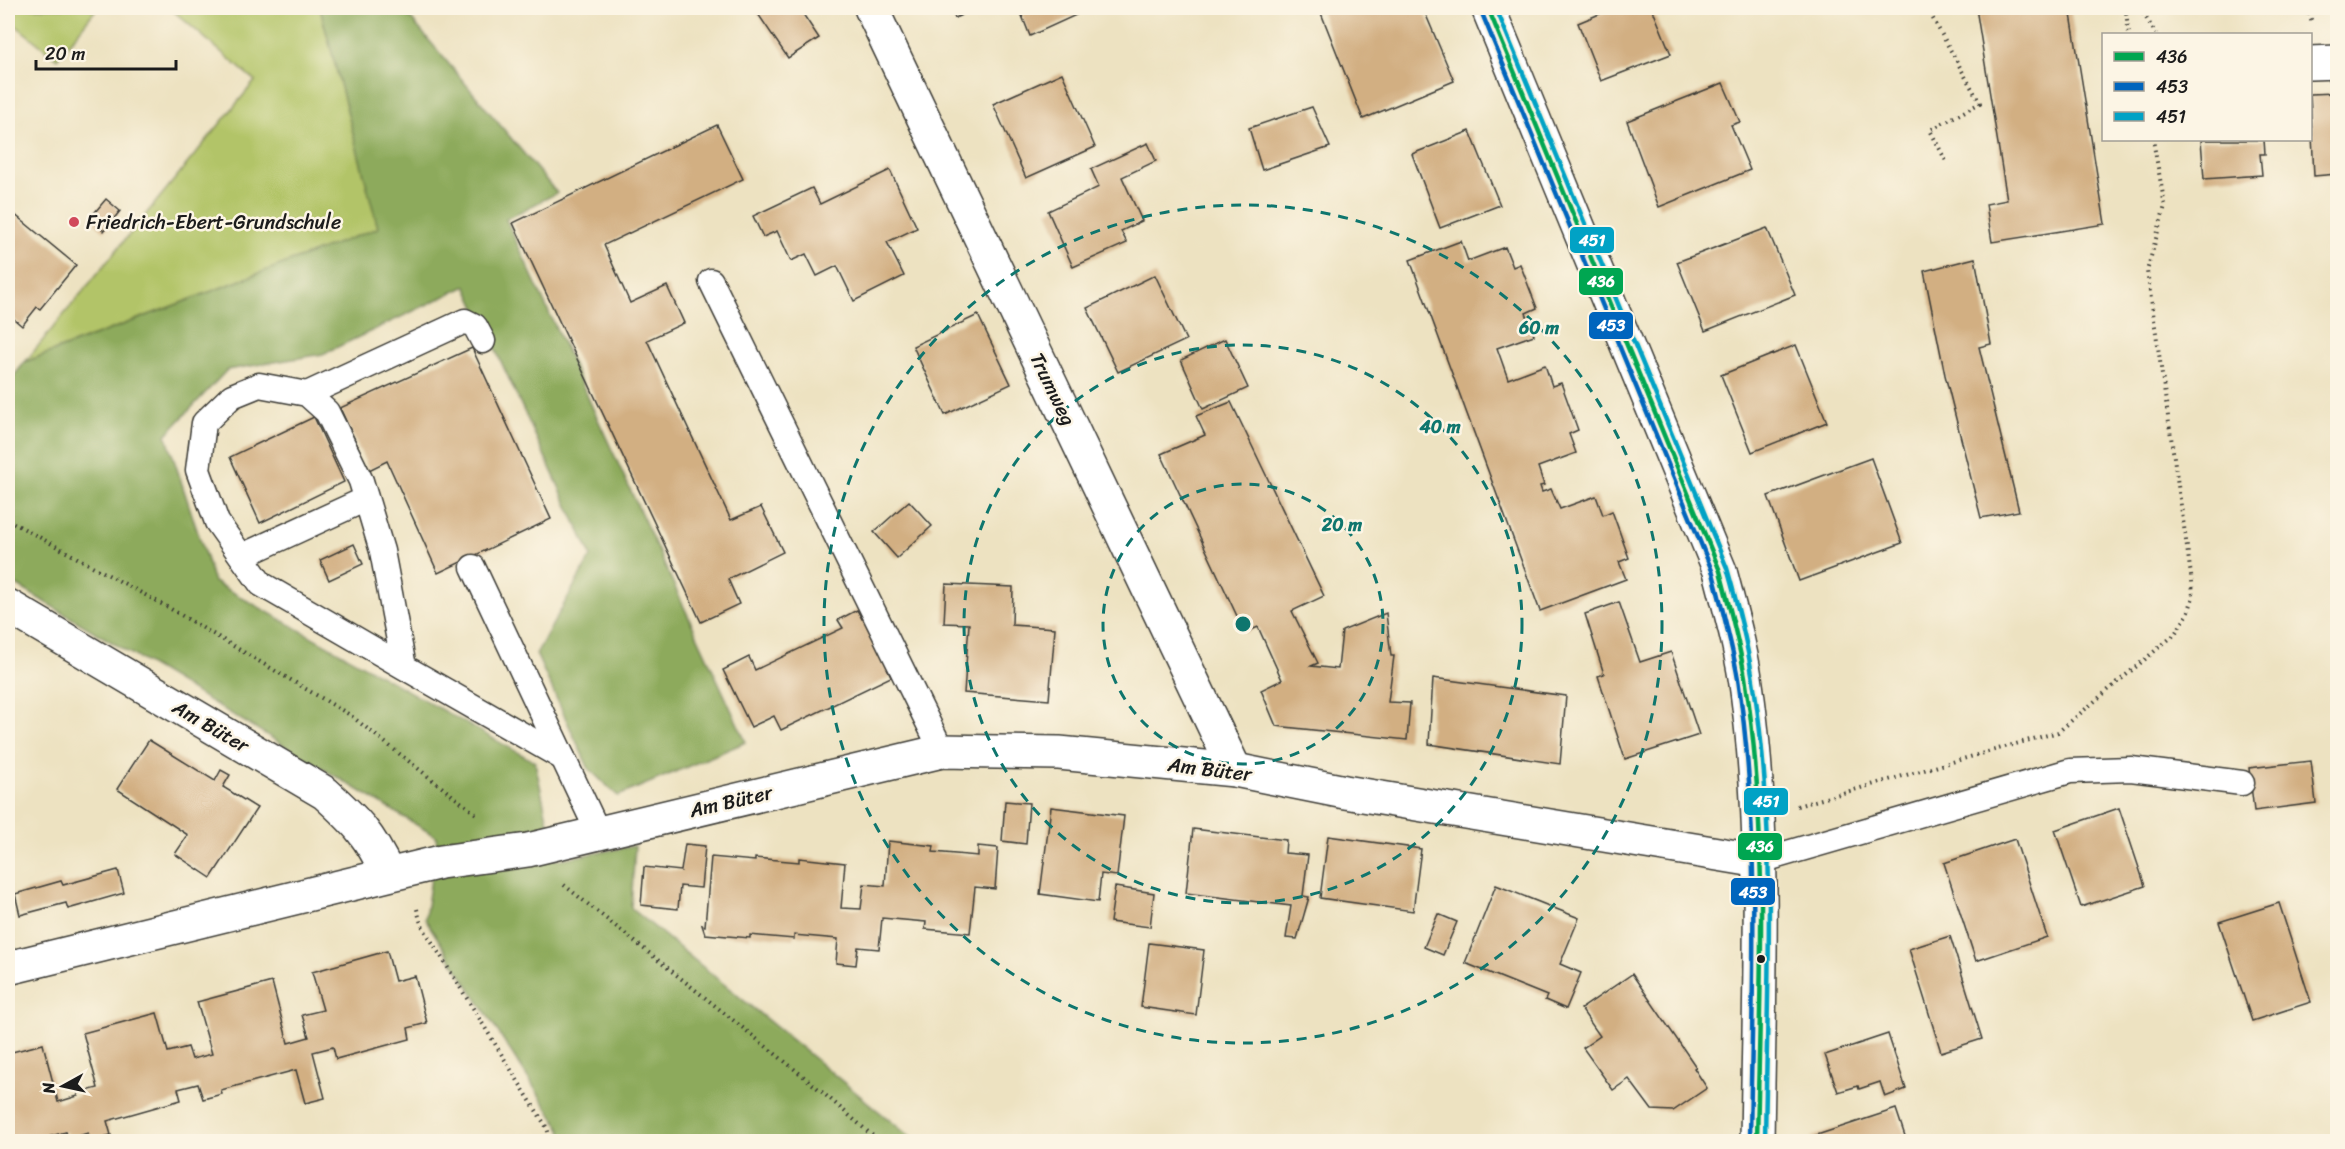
<svg xmlns="http://www.w3.org/2000/svg" width="2345" height="1149" font-family="Sriracha,sans-serif">
<rect width="100%" height="100%" fill="#fcf5e5"/>
<filter id="ink" filterUnits="userSpaceOnUse"><feTurbulence type="fractalNoise" baseFrequency=".0167" numOctaves="2"/><feDisplacementMap in="SourceGraphic" scale="12" xChannelSelector="R" yChannelSelector="G"/><feConvolveMatrix kernelMatrix="1 2 1 2 8 2 1 2 1" color-interpolation-filters="sRGB"/></filter>
<filter id="wash" filterUnits="userSpaceOnUse"><feTurbulence type="fractalNoise" baseFrequency=".008" numOctaves="4" result="noise"/><feDisplacementMap in="SourceGraphic" scale="24" xChannelSelector="R" yChannelSelector="G"/><feGaussianBlur stdDeviation="1.35" result="paint"/><feColorMatrix in="noise" values="0 0 0 0 0 0 0 0 0 0 0 0 0 0 0 0 0 1.4 0 .05"/><feComposite in="paint" operator="in"/></filter>
<g filter="url(#wash)">
<rect width="100%" height="100%" fill="#ede2c1"/>
<!-- green -->
<g fill="#b2c467" stroke="#677042" stroke-width="1.5">
<polygon points="8,8 97,8 57,59 8,19"/>
<polygon points="170,8 320,8 379,228 25,362 255,81"/>
</g>
<!-- forest -->
<polygon fill="#8daa5c" stroke="#54633c" stroke-width="1.5" points="320,8 402,8 557,193 506,219 746,742 618,796 589,769 536,654 591,556 466,286 323,354 227,370 166,435 214,582 535,762 556,860 635,846 631,908 915,1141 564,1141 561,1129 425,919 437,837 8,580 8,383 25,362 378,228"/>
<g id="blocks">
<!-- building -->
<g fill="#d2af82">
<polygon points="754,8 799,8 819,38 788,58"/>
<polygon points="950,8 977,8 955,18"/>
<polygon points="1019,8 1086,8 1087,10 1030,36"/>
<polygon points="1319,8 1423,8 1454,81 1363,119"/>
<polygon points="1614,8 1652,8 1671,54 1601,81 1578,23"/>
<polygon points="1976,8 2070,8 2105,224 1992,242 1986,204 2007,200"/>
<polygon points="1062,73 1095,147 1026,178 993,104"/>
<polygon points="1723,83 1740,122 1731,125 1750,170 1659,207 1627,121"/>
<polygon points="2337,93 2337,174 2314,176 2310,94"/>
<polygon points="1312,107 1330,147 1262,170 1249,128"/>
<polygon points="717,125 743,179 604,245 630,303 667,286 684,323 647,340 731,520 761,507 783,552 728,579 739,604 701,622 513,223"/>
<polygon points="1470,131 1500,205 1440,228 1412,154"/>
<polygon points="2201,140 2264,140 2265,154 2260,154 2262,175 2204,179"/>
<polygon points="1148,143 1156,161 1122,177 1142,221 1121,231 1127,243 1073,267 1048,211 1099,187 1091,169"/>
<polygon points="890,170 917,228 887,242 904,276 854,301 837,266 817,276 806,254 791,261 777,231 763,237 753,216 812,188 820,204"/>
<polygon points="106,199 120,211 104,231 90,218"/>
<polygon points="8,209 76,265 40,309 37,307 22,326 8,314"/>
<polygon points="1767,228 1795,295 1705,331 1677,262"/>
<polygon points="1461,241 1468,261 1505,247 1513,267 1520,264 1537,308 1526,313 1534,335 1497,348 1508,379 1545,365 1552,386 1561,383 1578,430 1569,434 1576,453 1538,467 1544,485 1540,486 1542,492 1551,489 1560,509 1596,496 1603,515 1612,511 1629,558 1619,562 1626,579 1540,611 1410,260"/>
<polygon points="1975,258 1991,344 1979,347 2019,511 1981,518 1945,375 1924,271"/>
<polygon points="1155,275 1186,340 1118,372 1087,308"/>
<polygon points="978,315 1011,384 945,415 913,346"/>
<polygon points="1225,339 1248,388 1203,409 1181,360"/>
<polygon points="1796,345 1827,422 1752,452 1721,375"/>
<polygon points="472,348 551,519 438,573 387,461 369,470 340,408"/>
<polygon points="1231,402 1324,596 1292,611 1318,663 1311,666 1338,669 1342,631 1386,613 1391,656 1394,656 1388,702 1410,703 1407,740 1276,726 1261,690 1282,680 1258,627 1245,633 1161,454 1205,435 1196,416"/>
<polygon points="314,417 344,482 260,523 230,457"/>
<polygon points="1871,458 1902,543 1799,581 1768,496"/>
<polygon points="909,501 932,526 897,558 874,532"/>
<polygon points="354,544 363,564 329,580 320,560"/>
<polygon points="946,584 1013,587 1012,625 1055,628 1049,700 964,693 969,624 944,623"/>
<polygon points="1619,602 1640,662 1671,652 1699,735 1625,759 1598,676 1604,674 1585,614"/>
<polygon points="857,610 862,619 865,618 893,676 781,730 774,716 751,727 723,670 749,657 755,670 843,628 838,620"/>
<polygon points="1433,678 1566,696 1560,764 1429,744"/>
<polygon points="149,740 215,781 221,770 230,775 223,787 257,808 211,878 175,854 188,835 117,789"/>
<polygon points="2311,761 2316,803 2254,811 2249,768"/>
<polygon points="1005,801 1029,803 1026,844 1002,841"/>
<polygon points="1051,807 1124,816 1117,876 1101,874 1098,902 1040,894"/>
<polygon points="2119,808 2145,886 2081,907 2055,830"/>
<polygon points="1193,829 1286,840 1285,853 1308,855 1303,896 1309,897 1297,939 1286,938 1291,906 1186,893"/>
<polygon points="1328,836 1421,849 1413,911 1320,898"/>
<polygon points="2015,839 2047,937 1976,961 1944,863"/>
<polygon points="888,841 934,846 933,852 978,856 978,846 998,848 995,889 975,887 970,933 925,929 926,922 882,918 879,949 858,947 856,965 836,963 838,939 794,935 794,939 750,935 750,938 705,934 702,925 705,926 711,857 755,861 755,858 799,862 799,858 845,863 841,908 861,909 864,884 885,886"/>
<polygon points="685,844 705,846 701,888 680,886 678,909 641,905 644,867 681,871"/>
<polygon points="118,870 124,893 68,909 66,903 20,915 15,894 61,881 63,885"/>
<polygon points="1496,885 1579,918 1560,964 1581,973 1566,1009 1545,1000 1547,996 1465,963"/>
<polygon points="1115,887 1154,893 1150,927 1110,922"/>
<polygon points="2279,903 2311,1002 2252,1021 2219,922"/>
<polygon points="1438,914 1457,922 1443,955 1424,947"/>
<polygon points="1950,936 1982,1039 1941,1052 1909,949"/>
<polygon points="1149,943 1204,950 1196,1015 1141,1007"/>
<polygon points="387,951 395,981 415,976 427,1023 408,1028 410,1039 336,1059 333,1047 313,1052 325,1098 305,1103 296,1070 221,1090 222,1094 203,1099 198,1084 178,1089 181,1100 107,1121 111,1135 91,1140 88,1133 69,1139 66,1132 30,1142 8,1142 8,1053 43,1044 58,1102 78,1096 78,1093 98,1088 83,1033 157,1013 168,1052 188,1047 192,1059 212,1054 197,1002 272,982 288,1043 309,1037 302,1015 323,1010 312,972"/>
<polygon points="1632,974 1696,1067 1694,1068 1707,1088 1673,1111 1652,1110 1629,1079 1613,1090 1583,1048 1600,1036 1581,1009"/>
<polygon points="1888,1034 1906,1089 1885,1097 1880,1082 1859,1089 1858,1086 1838,1092 1825,1055"/>
<polygon points="1896,1109 1907,1142 1813,1142 1811,1137"/>
<polygon points="1645,1138 1701,1140 1701,1142 1645,1142"/>
</g>
</g>
</g>
<g filter="url(#ink)">
<use href="#blocks" fill-opacity="0" stroke="#3b3a35" stroke-width="1.5"/>
<g fill="none" stroke-linecap="round" stroke-linejoin="round">
<defs>
<g id="service">
<polyline points="711,281 942,751"/>
<polyline points="307,394 465,321 475,326 483,341"/>
<polyline points="242,556 366,499"/>
<polyline points="473,567 598,832"/>
<polyline points="404,667 382,551 361,481 327,412 307,394 259,385 232,396 204,423 198,470 217,522 261,584 404,667 563,758"/>
<polyline points="1760,861 2070,771 2131,769 2242,783"/>
</g>
<g id="minor">
<polyline points="871,8 1235,770"/>
<path d="M1488,8L1720,571C1730,610 1742,651 1747,691C1767,840 1759,991 1757,1142"/>
<polyline points="2310,63 2338,62"/>
<path d="M8,606L325,793C357,822 369,834 388,874"/>
<polyline points="8,968 441,862 528,850 942,751 1059,753 1235,770 1345,792 1760,861"/>
</g>
</defs>
<!-- service casing -->
<use href="#service" stroke="#3b3a35" stroke-width="27"/>
<!-- minor casing -->
<use href="#minor" stroke="#3b3a35" stroke-width="36"/>
<!-- path -->
<g stroke="#3b3a35" stroke-width="4" stroke-dasharray="1.5 4.5" stroke-linecap="butt">
<polyline points="1927,8 1980,103 1930,130 1947,163"/>
<polyline points="2129,8 2126,12 2129,34"/>
<polyline points="2140,8 2156,34"/>
<polyline points="2305,8 2313,23"/>
<polyline points="8,520 169,608 350,715 476,814"/>
<polyline points="1797,806 2058,732 2174,635 2188,614 2193,597 2192,582 2147,271 2165,206 2153,140"/>
<polyline points="564,885 808,1080 880,1142"/>
<polyline points="417,909 421,924 547,1128 551,1142"/>
</g>
<!-- service -->
<use href="#service" stroke="#fff" stroke-width="24"/>
<!-- minor -->
<use href="#minor" stroke="#fff" stroke-width="33"/>
<defs>
<path id="bus-1" d="M1488,8L1720,571C1729,606 1739,641 1745,677C1769,830 1760,988 1757,1142"/>
<path id="bus-2" d="M1481,11L1713,573C1722,608 1732,644 1738,679C1761,832 1752,988 1750,1142"/>
<path id="bus-3" d="M1496,8L1727,568C1737,603 1746,638 1752,674C1778,828 1767,987 1765,1142"/>
</defs>
<!-- bus-1 casing -->
<use href="#bus-1" stroke="#fcf5e5" stroke-width="9"/>
<!-- bus-2 casing -->
<use href="#bus-2" stroke="#fcf5e5" stroke-width="9"/>
<!-- bus-3 casing -->
<use href="#bus-3" stroke="#fcf5e5" stroke-width="9"/>
<!-- bus-1 -->
<use href="#bus-1" stroke="#00a651" stroke-width="4.5"/>
<!-- bus-2 -->
<use href="#bus-2" stroke="#0065bd" stroke-width="4.5"/>
<!-- bus-3 -->
<use href="#bus-3" stroke="#01a2c5" stroke-width="4.5"/>
</g>
</g>
<!-- distance rings -->
<g fill="none" stroke="#0f766e" stroke-width="3" stroke-dasharray="10 8">
<circle cx="1243" cy="624" r="140"/>
<circle cx="1243" cy="624" r="279"/>
<circle cx="1243" cy="624" r="419"/>
</g>
<!-- markers -->
<circle fill="#d1495b" stroke="#fcf5e5" stroke-width="2" cx="74" cy="222" r="6"/>
<circle fill="#1c1c1c" stroke="#fcf5e5" stroke-width="2" cx="1761" cy="959" r="5"/>
<g text-anchor="middle" stroke-width="5" stroke-linejoin="round" paint-order="stroke">
<!-- poi labels -->
<g font-size="20" fill="#1c1c1c" stroke="#fcf5e5" text-anchor="start">
<text x="86" y="229">Friedrich-Ebert-Grundschule</text>
</g>
<!-- street labels -->
<g font-size="20" fill="#1c1c1c" stroke="#fcf5e5">
<text transform="translate(1053 389) rotate(64)" y="7">Trumweg</text>
<text transform="translate(211 726) rotate(30)" y="7">Am Büter</text>
<text transform="translate(1210 769) rotate(7)" y="7">Am Büter</text>
<text transform="translate(731 801) rotate(-13)" y="7">Am Büter</text>
</g>
</g>
<circle cx="1243" cy="624" r="9" fill="#0f766e" stroke="#fcf5e5" stroke-width="3"/>
<g font-size="18" text-anchor="middle" font-weight="bold" fill="#0f766e" stroke="#fcf5e5" stroke-width="5" stroke-linejoin="round" paint-order="stroke">
<text x="1539" y="334">60 m</text>
<text x="1440" y="433">40 m</text>
<text x="1342" y="531">20 m</text>
</g>
<g stroke="#fcf5e5" stroke-width="2">
<rect x="1569" y="226" width="46" height="28" rx="6" fill="#01a2c5"/>
<rect x="1578" y="267" width="46" height="29" rx="6" fill="#00a651"/>
<rect x="1588" y="311" width="46" height="29" rx="6" fill="#0065bd"/>
<rect x="1743" y="787" width="46" height="29" rx="6" fill="#01a2c5"/>
<rect x="1737" y="832" width="46" height="29" rx="6" fill="#00a651"/>
<rect x="1730" y="877" width="46" height="29" rx="6" fill="#0065bd"/>
</g>
<g font-size="16" text-anchor="middle" font-weight="bold" fill="#fff">
<text x="1592" y="246">451</text>
<text x="1601" y="287">436</text>
<text x="1611" y="331">453</text>
<text x="1766" y="807">451</text>
<text x="1760" y="852">436</text>
<text x="1753" y="898">453</text>
</g>
<!-- margin -->
<rect width="2345" height="1149" fill="none" stroke="#fcf5e5" stroke-width="30"/>
<!-- legend -->
<rect x="2102" y="33" width="210" height="108" fill="#fcf5e5" stroke="#a29e95" stroke-width="1.5"/>
<rect x="2114" y="52" width="30" height="9" fill="#00a651" stroke="#a29e95" stroke-width="1.5"/>
<text x="2156" y="63" font-size="18" fill="#1c1c1c">436</text>
<rect x="2114" y="82" width="30" height="9" fill="#0065bd" stroke="#a29e95" stroke-width="1.5"/>
<text x="2156" y="93" font-size="18" fill="#1c1c1c">453</text>
<rect x="2114" y="112" width="30" height="9" fill="#01a2c5" stroke="#a29e95" stroke-width="1.5"/>
<text x="2156" y="123" font-size="18" fill="#1c1c1c">451</text>
<!-- north arrow -->
<g transform="translate(63 1086) rotate(262)" stroke="#fcf5e5" stroke-width="4.5" paint-order="stroke">
<path d="M0-4.5L10 22L0 15L-10 22Z" fill="#1c1c1c"/>
<text y="-9" font-size="16" font-weight="bold" text-anchor="middle" fill="#1c1c1c">N</text>
</g>
<!-- scale -->
<path d="M36 60v9h140v-9" fill="none" stroke="#1c1c1c" stroke-width="3"/>
<text x="45" y="60" font-size="18" fill="#1c1c1c" stroke="#fcf5e5" stroke-width="4.5" paint-order="stroke">20 m</text>
</svg>
